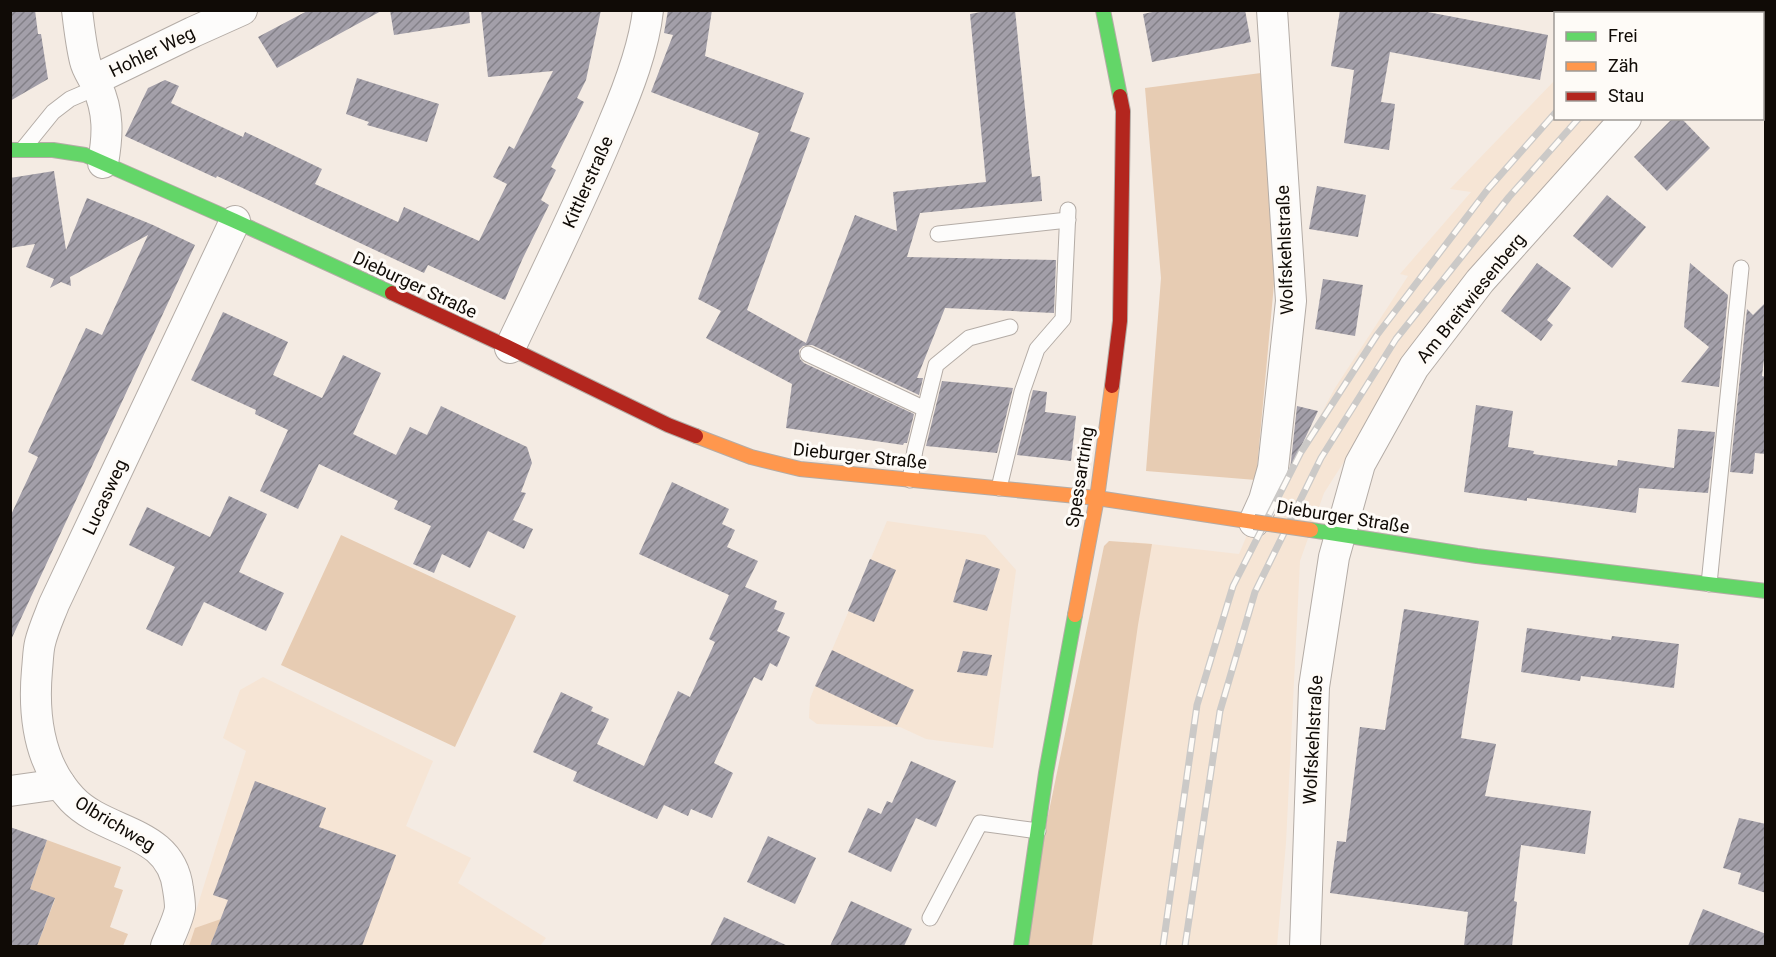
<svg xmlns="http://www.w3.org/2000/svg" width="1776" height="957" font-family="Roboto,sans-serif">
<defs>
<pattern id="building-hatch" width="6" height="6" patternUnits="userSpaceOnUse" patternTransform="scale(1.5)"><rect width="6" height="6" fill="#a39fa9"/><path d="M-1 1l2-2M0 6l6-6M5 7l2-2" fill="none" stroke="#838088"/></pattern>
</defs>
<rect width="100%" height="100%" fill="#f4ebe3"/>
<!-- built -->
<g fill="#f6e5d5">
<polygon points="1623,11 1623,10 1708,11 1705,14 1620,13"/>
<polygon points="1555,80 1556,118 1605,119 1517,217 1432,324 1324,493 1300,561 1286,843 1277,946 1084,946 1133,542 1239,554 1266,490 1280,491 1335,388 1408,276 1400,274 1471,192 1450,189"/>
<polygon points="887,521 985,535 1016,570 993,748 926,739 900,727 817,724 809,718 810,699 815,686 832,650"/>
<polygon points="263,677 433,761 406,826 471,858 458,883 546,938 540,946 185,946 246,751 223,738 240,690"/>
</g>
<!-- green -->
<g fill="#e7ccb3">
<polygon points="1261,73 1264,99 1274,284 1256,480 1146,471 1161,278 1145,88"/>
<polygon points="341,535 516,616 455,747 281,665"/>
<polygon points="1109,541 1152,544 1138,625 1092,946 1021,946 1104,546"/>
<polygon points="47,840 121,867 114,887 123,890 110,927 128,934 123,946 37,946 55,899 30,889"/>
<polygon points="221,919 210,946 189,946 195,928"/>
</g>
<!-- building -->
<g fill="url(#building-hatch)">
<polygon points="10,10 35,10 38,34 41,34 48,79 10,101"/>
<polygon points="309,10 383,10 277,68 258,37"/>
<polygon points="390,10 469,10 470,23 394,35"/>
<polygon points="481,10 601,10 586,80 577,98 584,102 551,167 556,170 541,200 549,205 522,260 505,300 428,265 424,273 217,176 216,178 125,136 148,88 165,80 179,86 171,103 243,137 245,132 322,169 315,184 398,222 404,207 479,241 507,184 493,177 509,146 514,149 553,71 488,77"/>
<polygon points="668,10 712,10 705,56 804,93 790,131 810,138 747,310 806,343 855,215 897,231 893,192 986,182 970,14 992,10 1015,10 1032,177 1040,176 1042,201 920,213 907,257 1056,260 1054,313 945,308 917,378 923,378 919,395 812,345 803,346 799,350 800,359 804,363 914,414 907,443 904,443 903,445 786,428 792,384 706,338 721,311 698,299 759,133 651,92 673,35 664,33"/>
<polygon points="1162,10 1245,10 1251,42 1152,62 1143,14"/>
<polygon points="1340,10 1417,10 1548,35 1540,80 1390,52 1381,102 1395,104 1389,150 1344,143 1354,70 1331,66"/>
<polygon points="357,78 439,104 427,142 367,125 369,122 346,114"/>
<polygon points="1673,118 1681,118 1710,148 1667,191 1634,157"/>
<polygon points="54,171 66,250 87,198 153,225 195,245 10,642 10,517 38,457 28,452 86,328 102,335 148,235 70,277 71,286 61,282 50,288 54,279 26,267 35,244 10,248 10,178"/>
<polygon points="1317,186 1366,195 1358,237 1309,229"/>
<polygon points="1607,195 1646,227 1612,268 1573,236"/>
<polygon points="1537,263 1571,288 1547,320 1553,325 1541,341 1501,311"/>
<polygon points="1690,263 1728,295 1719,387 1681,382 1709,347 1684,327"/>
<polygon points="1323,279 1363,285 1355,336 1315,329"/>
<polygon points="1766,302 1766,342 1762,376 1766,377 1766,454 1755,453 1753,474 1730,472 1747,309 1753,315"/>
<polygon points="223,312 288,342 273,375 322,398 343,355 381,373 353,434 396,455 410,427 427,435 441,406 527,447 532,463 521,492 526,493 513,520 533,529 524,549 488,531 470,568 442,554 434,573 413,564 431,526 394,509 398,501 379,492 319,464 298,509 260,491 288,430 255,414 256,410 191,380"/>
<polygon points="942,381 1013,388 997,453 926,446"/>
<polygon points="1033,390 1047,392 1045,412 1076,416 1071,461 1017,455"/>
<polygon points="1476,405 1513,411 1508,447 1534,451 1533,454 1617,466 1618,460 1674,468 1678,429 1715,432 1708,493 1639,488 1636,513 1527,498 1527,501 1464,492"/>
<polygon points="1297,406 1318,411 1290,470"/>
<polygon points="672,482 729,509 722,524 735,530 727,547 758,561 745,587 777,601 774,609 785,613 777,631 790,637 777,667 770,663 762,681 754,677 714,763 733,773 712,818 691,809 688,816 664,805 657,819 573,781 577,772 533,752 561,692 593,707 591,711 609,719 597,744 644,766 678,691 690,697 715,642 709,639 729,595 639,554"/>
<polygon points="229,496 267,514 239,572 284,593 266,631 204,602 182,646 146,629 175,567 129,545 147,507 210,537"/>
<polygon points="870,559 896,570 874,622 848,611"/>
<polygon points="966,559 1000,569 987,611 953,602"/>
<polygon points="1404,609 1479,621 1461,738 1496,744 1485,796 1591,811 1585,854 1521,845 1514,901 1517,902 1512,946 1464,946 1468,912 1330,893 1337,841 1346,842 1360,727 1385,730"/>
<polygon points="1527,628 1611,640 1612,636 1679,644 1674,688 1581,676 1580,681 1521,672"/>
<polygon points="832,650 914,690 897,725 815,686"/>
<polygon points="963,651 992,655 987,676 957,672"/>
<polygon points="911,761 956,781 936,827 916,818 891,872 848,852 868,808 881,814 887,801 892,803"/>
<polygon points="255,781 326,808 319,827 396,855 362,946 210,946 228,900 213,895"/>
<polygon points="1739,818 1766,824 1766,893 1738,884 1741,873 1723,868"/>
<polygon points="10,827 47,840 30,889 55,898 37,946 10,946"/>
<polygon points="768,836 816,858 795,904 747,882"/>
<polygon points="851,901 912,929 904,946 830,946"/>
<polygon points="1703,909 1766,934 1766,946 1688,946"/>
<polygon points="724,917 788,946 710,946"/>
</g>
<g fill="none" stroke-linecap="round" stroke-linejoin="round">
<defs>
<g id="lane">
<polyline points="23,149 53,112 70,99 98,87"/>
<polyline points="938,234 1068,220"/>
<polyline points="808,354 925,409"/>
<polyline points="910,480 915,450 936,365 969,338 1010,327"/>
<polyline points="999,488 1022,392 1037,349 1063,319 1068,210"/>
<polyline points="1709,584 1741,268"/>
<polyline points="930,918 980,823 1038,831"/>
</g>
<g id="street">
<path d="M77,10C79,27 81,45 85,61C87,70 93,77 97,86C109,112 108,135 103,163"/>
<polyline points="1725,14 1728,10"/>
<polyline points="94,80 193,32 242,10"/>
<path d="M510,348C545,274 582,200 613,124C628,89 644,48 648,10"/>
<polyline points="1254,522 1264,500 1273,468 1291,301 1272,10"/>
<polyline points="10,791 60,784"/>
<path d="M166,946C170,936 179,918 180,908C180,902 179,895 178,889C171,829 106,835 72,799C39,764 33,715 37,670C38,661 38,651 40,643C43,630 49,617 54,604L235,221"/>
<polyline points="1305,946 1314,687 1334,557 1360,464 1414,367 1480,281 1626,118"/>
</g>
<g id="fast">
<polyline points="1103,10 1120,96"/>
<polyline points="10,150 53,150 85,155 235,221 392,293"/>
<polyline points="1311,530 1477,556 1766,591"/>
<polyline points="1021,946 1046,773 1075,615"/>
</g>
<g id="slow">
<polyline points="696,436 751,457 800,469 1097,498 1254,522"/>
<polyline points="1075,615 1097,498 1112,386"/>
</g>
<g id="jam">
<polyline points="392,293 510,348 668,425 696,436"/>
<polyline points="1112,386 1120,321 1123,111 1120,96"/>
</g>
</defs>
<!-- lane casing -->
<use href="#lane" stroke="#b4aca6" stroke-width="17"/>
<!-- street casing -->
<use href="#street" stroke="#b4aca6" stroke-width="32"/>
<!-- fast casing -->
<use href="#fast" stroke="#b4aca6" stroke-width="16"/>
<!-- slow casing -->
<use href="#slow" stroke="#b4aca6" stroke-width="16"/>
<!-- jam casing -->
<use href="#jam" stroke="#b4aca6" stroke-width="16"/>
<!-- lane -->
<use href="#lane" stroke="#fdfcfb" stroke-width="15"/>
<!-- street -->
<use href="#street" stroke="#fdfcfb" stroke-width="30"/>
<!-- fast -->
<use href="#fast" stroke="#63d668" stroke-width="14"/>
<!-- slow -->
<use href="#slow" stroke="#ff974d" stroke-width="14"/>
<!-- jam -->
<use href="#jam" stroke="#b3261e" stroke-width="14"/>
<defs>
<g id="rail">
<polyline points="1642,14 1645,10"/>
<polyline points="1673,14 1675,10"/>
<polyline points="1163,946 1197,705 1233,586 1301,452 1377,335 1488,189 1556,112"/>
<polyline points="1185,946 1220,711 1255,592 1321,458 1396,339 1509,197 1579,118"/>
</g>
</defs>
<!-- rail casing -->
<use href="#rail" stroke="#cbc9c7" stroke-width="7"/>
<!-- rail -->
<use href="#rail" stroke="#fefbf7" stroke-width="4.5" stroke-dasharray="14" stroke-linecap="butt"/>
<defs>
<polyline id="slow-bridge" points="1254,522 1311,530"/>
</defs>
<!-- slow-bridge casing -->
<use href="#slow-bridge" stroke="#b4aca6" stroke-width="16" stroke-linecap="butt"/>
<!-- slow-bridge -->
<use href="#slow-bridge" stroke="#ff974d" stroke-width="14"/>
</g>
<g text-anchor="middle" stroke-width="6" stroke-linejoin="round" paint-order="stroke">
<!-- street labels -->
<g font-size="18" fill="#100b06" stroke="#fefbf7">
<text transform="translate(152 52) rotate(-26)" y="6">Hohler Weg</text>
<text transform="translate(588 182) rotate(-66)" y="6">Kittlerstraße</text>
<text transform="translate(1285 250) rotate(-92)" y="6">Wolfskehlstraße</text>
<text transform="translate(415 285) rotate(25)" y="6">Dieburger Straße</text>
<text transform="translate(1471 298) rotate(-51)" y="6">Am Breitwiesenberg</text>
<text transform="translate(860 456) rotate(6)" y="6">Dieburger Straße</text>
<text transform="translate(1080 477) rotate(-81)" y="6">Spessartring</text>
<text transform="translate(105 497) rotate(-65)" y="6">Lucasweg</text>
<text transform="translate(1343 517) rotate(9)" y="6">Dieburger Straße</text>
<text transform="translate(1313 740) rotate(-87)" y="6">Wolfskehlstraße</text>
<text transform="translate(115 824) rotate(31)" y="6">Olbrichweg</text>
</g>
</g>
<!-- border -->
<rect width="1776" height="957" fill="none" stroke="#100b06" stroke-width="24"/>
<!-- legend -->
<rect x="1554" y="12" width="210" height="108" fill="#fefbf7" stroke="#9f9b97" stroke-width="1.5"/>
<rect x="1566" y="32" width="30" height="9" fill="#63d668" stroke="#9f9b97" stroke-width="1.5"/>
<text x="1608" y="42" font-size="18" fill="#100b06">Frei</text>
<rect x="1566" y="62" width="30" height="9" fill="#ff974d" stroke="#9f9b97" stroke-width="1.5"/>
<text x="1608" y="72" font-size="18" fill="#100b06">Zäh</text>
<rect x="1566" y="92" width="30" height="9" fill="#b3261e" stroke="#9f9b97" stroke-width="1.5"/>
<text x="1608" y="102" font-size="18" fill="#100b06">Stau</text>
</svg>
